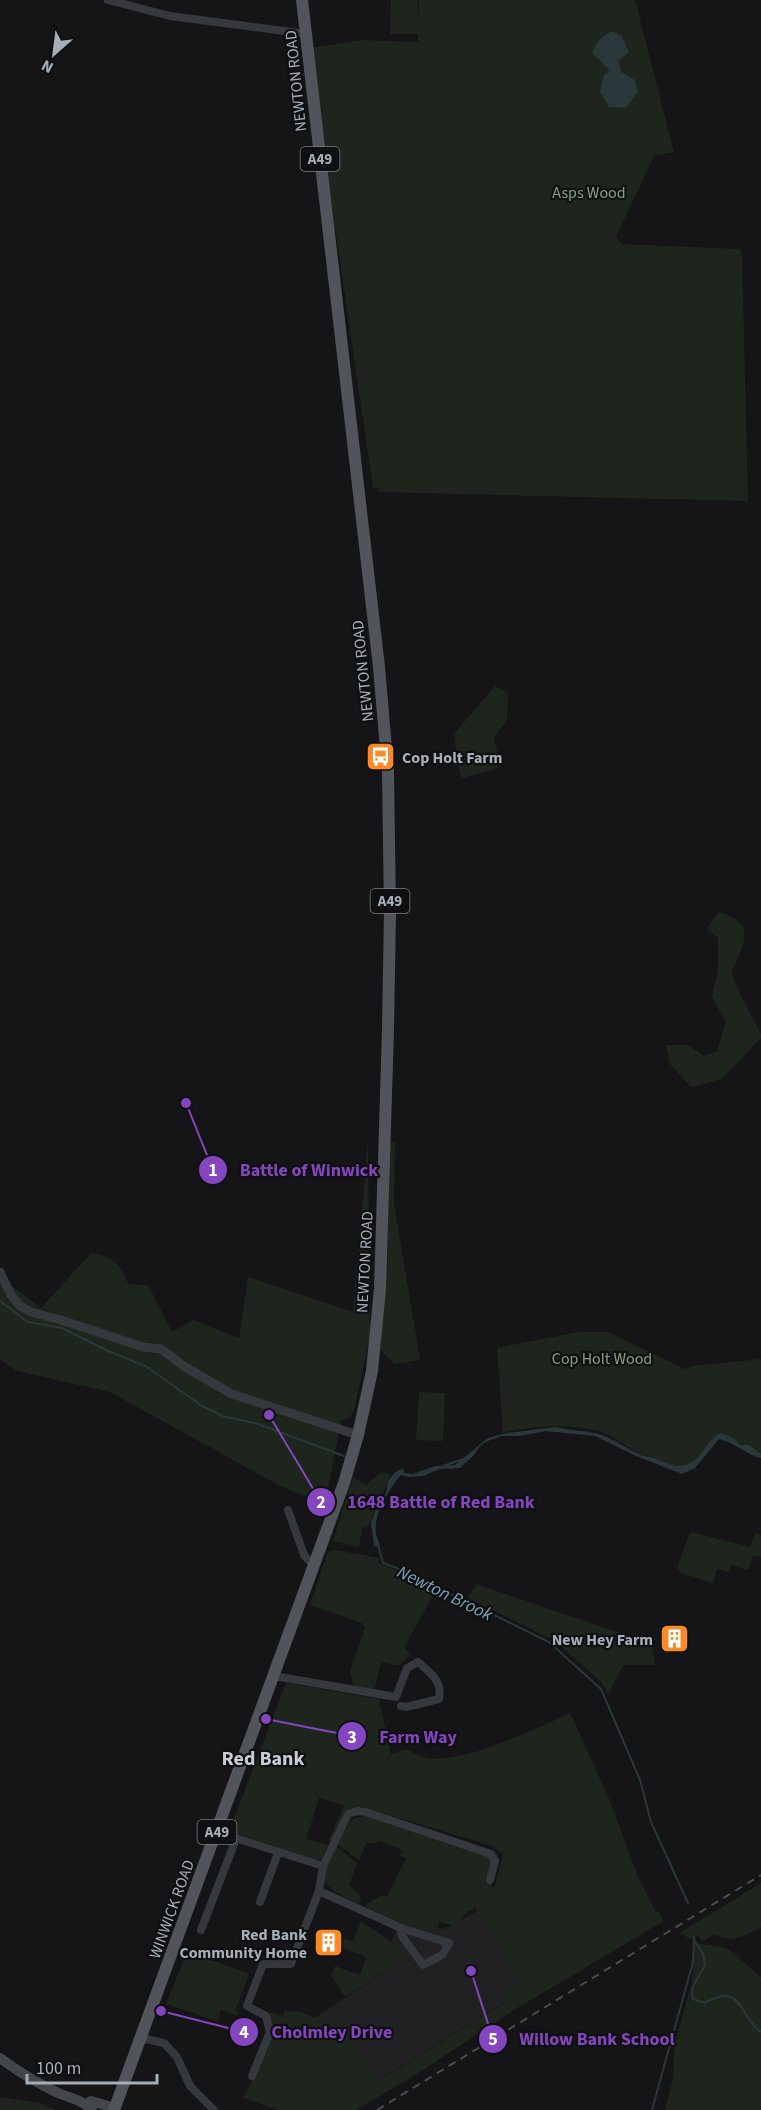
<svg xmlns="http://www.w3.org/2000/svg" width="761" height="2110" font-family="'Source Sans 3',sans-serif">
<rect width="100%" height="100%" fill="#151517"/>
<!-- built -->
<polygon fill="#212124" points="599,1823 521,1992 331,2110 291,2033 402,1961 402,1950 391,1942 401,1918 444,1929 477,1911 470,1901"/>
<!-- green -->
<g fill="#1d251c">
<polygon points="391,0 418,0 418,27 419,0 635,0 674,152 654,156 616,237 622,244 740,249 742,254 748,501 379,492 379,488 373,488 309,48 363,40 418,42 418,34 390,34"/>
<polygon points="495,686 508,693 507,720 494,738 501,767 461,779 454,734"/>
<path d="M718,912C759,923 743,945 731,973L740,994L761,1034V1038L722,1079L691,1087L670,1064L666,1045H688L704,1056L717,1051L726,1022L712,997L718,970V938L707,928Z"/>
<path d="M368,1140L370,1337L354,1410L350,1417L341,1421L325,1504L280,1486L110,1392L17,1371L0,1359V1277L41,1308L91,1253C111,1255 121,1264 128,1284L148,1285L172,1332L193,1320L239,1338L248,1277L353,1312Z"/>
<polygon points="390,1142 395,1142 394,1203 420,1360 394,1364 380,1349 387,1265"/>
<path d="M578,1332H608L685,1369L693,1366L761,1359V1454L721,1433C708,1442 700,1462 684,1466C673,1468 666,1464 657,1460C652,1457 646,1457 640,1454C628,1448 616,1438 604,1433C577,1423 529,1426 503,1433L497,1348Z"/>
<polygon points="419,1392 445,1393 443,1441 416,1440"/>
<path d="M381,1472L390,1475C384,1493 375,1509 368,1527L362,1528L359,1547L333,1541L353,1477L366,1485Z"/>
<polygon points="690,1532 750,1547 756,1533 761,1535 761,1557 753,1555 748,1570 731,1565 729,1572 717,1569 713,1583 681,1573 677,1569"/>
<polygon points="336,1550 379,1558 378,1563 395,1570 434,1593 404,1648 411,1655 398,1666 381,1662 374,1691 354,1687 350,1671 365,1628 362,1623 310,1605 327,1553 330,1551"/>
<polygon points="476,1584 652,1644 655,1665 623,1665 608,1695 601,1682 555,1641 468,1598"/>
<path d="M286,1683L379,1699L391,1754L406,1749C411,1751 417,1756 423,1757C458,1767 537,1728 570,1713L610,1801L638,1877L656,1912H659L664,1921L514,2010L417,2074L356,2110H278L243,2098L253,2079L271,2029L264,2026L271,2012L282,2017L285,2010C291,2012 294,2011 300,2012C317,2016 322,2024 330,2038L343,2030L377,2082L507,2001L501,1992L519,1980L477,1911L493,1894L503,1854L492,1846L363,1807L350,1809L332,1841L329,1840L344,1805L319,1798L306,1839L328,1845L321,1859L318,1860L229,1831Z"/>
<path d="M366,1815L408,1823L498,1854L490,1893H488L471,1911L469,1910L455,1926L439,1922L436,1932L429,1930V1932L367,1912L366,1905C371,1900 376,1900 380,1895L387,1897L406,1858L400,1856L402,1850L381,1841L373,1844L367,1842L359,1860L336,1843L351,1820Z"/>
<path d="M336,1846L357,1863L349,1885L360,1896L361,1901L358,1904C351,1904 347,1900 341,1896C314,1878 324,1871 336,1846Z"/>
<polygon points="761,1883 761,1927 744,1936 730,1939 713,1935 702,1942 698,1935 690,1939 680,1933"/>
<polygon points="361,1921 402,1950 402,1961 345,1997 331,1976 335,1966 360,1975 366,1957 343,1948 340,1942 342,1938 353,1941"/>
<polygon points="695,1943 727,1948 761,1977 761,2110 665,2110 673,2078 675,2042 692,1983"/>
<polygon points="187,1951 249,1974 236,2009 238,2016 221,2010 217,2021 166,2004"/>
<polygon points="0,2097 40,2103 55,2110 0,2110"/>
</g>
<!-- water -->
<g fill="#2a373b">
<polygon points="611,31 621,35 629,52 619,60 621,72 634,79 638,91 626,108 609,107 600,92 604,75 610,70 592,53 598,41"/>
<path d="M556,1427C571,1431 587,1430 602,1435C615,1440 627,1448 639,1454C645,1457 652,1457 657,1459C667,1464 676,1469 688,1464C703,1458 707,1439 721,1433L733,1438L741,1445H749L761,1454V1458C747,1455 734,1442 719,1439L695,1468L682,1474L636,1456L595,1436L546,1431L520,1436H502L490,1440L481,1445L474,1455L460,1468L440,1469L423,1476L409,1477L401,1475C389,1489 373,1514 376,1534C377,1539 380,1542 380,1547L374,1546L371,1522L378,1505L386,1493L388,1481L394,1473L403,1468L404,1473L413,1474L435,1466L455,1465L488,1438L507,1433Z"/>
</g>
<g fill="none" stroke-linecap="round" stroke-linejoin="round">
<!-- stream -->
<g stroke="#2a373b" stroke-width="2">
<polyline points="0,1301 28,1322 62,1328 106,1350 147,1367 202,1406 223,1416 258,1424 344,1456"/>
<polyline points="443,1466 466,1458"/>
<polyline points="378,1545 383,1563 402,1570 549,1642 601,1689 640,1780 651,1822 688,1903"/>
<path d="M695,1941L703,1954L705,1965C700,1976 689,1986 693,1999L705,2003C742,1981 738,2015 761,2032"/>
<polyline points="652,2110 693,1962 694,1937"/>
</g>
<!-- minor -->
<g stroke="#35383c" stroke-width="8">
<polyline points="108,0 170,16 307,34"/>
<polyline points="288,1510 304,1555 314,1566"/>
<path d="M274,1676L396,1697L407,1668L418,1662C430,1673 443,1681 439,1699L406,1707L401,1706"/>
<polyline points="217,1832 323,1866"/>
<polyline points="319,1891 401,1928 449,1943 442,1955 423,1965 402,1936 401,1928"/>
<polyline points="260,1902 278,1853"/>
<polyline points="201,1930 236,1839"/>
<polyline points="141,2038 164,2043 177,2057 190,2086 214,2110"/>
<polyline points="252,2076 270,2032 266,2016 247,2006 263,1964 291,1964 319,1891 323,1866 348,1814 357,1811 366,1812 491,1854 495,1861 490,1880"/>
</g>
<!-- tertiary -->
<polyline stroke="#35383c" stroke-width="9" points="0,1272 11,1295 20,1306 31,1312 64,1321 143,1347 161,1349 185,1367 232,1394 358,1435"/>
<!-- secondary -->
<g stroke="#43474c" stroke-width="10">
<path d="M0,2058C19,2072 37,2083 58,2093C70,2098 83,2100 92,2110"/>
<polyline points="87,2104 91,2101 115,2108"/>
</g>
<!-- primary -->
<polyline stroke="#51555b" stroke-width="12" points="114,2110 344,1483 358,1435 372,1371 380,1289 388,1030 390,911 388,772 379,667 302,0"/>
<!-- rail -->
<polyline stroke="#484c51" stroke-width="2" stroke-dasharray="8 6" stroke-linecap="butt" points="377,2110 761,1875"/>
</g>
<!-- icons -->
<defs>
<symbol id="bus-square" viewBox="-11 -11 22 22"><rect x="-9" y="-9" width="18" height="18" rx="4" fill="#fb8928" stroke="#101012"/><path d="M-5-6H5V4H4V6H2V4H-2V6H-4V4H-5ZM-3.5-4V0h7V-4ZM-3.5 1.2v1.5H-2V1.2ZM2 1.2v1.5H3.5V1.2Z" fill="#fff"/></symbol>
<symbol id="building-square" viewBox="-11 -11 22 22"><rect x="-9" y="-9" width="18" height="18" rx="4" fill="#fb8928" stroke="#101012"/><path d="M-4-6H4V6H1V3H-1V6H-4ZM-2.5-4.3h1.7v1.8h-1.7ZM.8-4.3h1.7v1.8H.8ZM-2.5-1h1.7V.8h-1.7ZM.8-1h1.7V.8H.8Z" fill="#fff"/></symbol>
</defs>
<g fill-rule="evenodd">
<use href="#bus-square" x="364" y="740" width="33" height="33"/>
<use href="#building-square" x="658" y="1622" width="33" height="33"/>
<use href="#building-square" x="312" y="1926" width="33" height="33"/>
</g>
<g text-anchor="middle" stroke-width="4.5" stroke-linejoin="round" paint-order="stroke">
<!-- shield labels -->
<g fill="#101012" stroke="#797f86" stroke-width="1.5">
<rect x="300.5" y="147" width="39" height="24" rx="4.5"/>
<rect x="370.5" y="889" width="39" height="24" rx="4.5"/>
<rect x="197.5" y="1820" width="39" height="24" rx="4.5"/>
</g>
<g font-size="15" font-weight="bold" fill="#a6afb8">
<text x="320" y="164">A49</text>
<text x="390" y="906">A49</text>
<text x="217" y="1837">A49</text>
</g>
<!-- street labels -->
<g font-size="16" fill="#a6afb8" stroke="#101012">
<text transform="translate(295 81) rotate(-96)" y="6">NEWTON ROAD</text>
<text transform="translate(362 671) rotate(-96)" y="6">NEWTON ROAD</text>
<text transform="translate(364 1262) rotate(-87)" y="6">NEWTON ROAD</text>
<text transform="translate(171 1909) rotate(-70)" y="6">WINWICK ROAD</text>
</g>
<!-- park labels -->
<g font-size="16" fill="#81a47c" stroke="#101012">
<text x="589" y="198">Asps Wood</text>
<text x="602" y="1364">Cop Holt Wood</text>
</g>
<!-- poi labels -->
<g font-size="16" font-weight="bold" fill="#a6afb8" stroke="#101012" text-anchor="end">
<text x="402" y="763" text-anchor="start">Cop Holt Farm</text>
<text x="653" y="1645">New Hey Farm</text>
<text x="307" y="1940">Red Bank<tspan x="307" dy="18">Community Home</tspan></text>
</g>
<!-- water labels -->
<g font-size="18" font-style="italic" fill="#7ba5b5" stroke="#101012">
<text transform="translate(445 1593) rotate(26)" y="6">Newton Brook</text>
</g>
<!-- quarter labels -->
<g font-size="20" font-weight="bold" fill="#c7cdd3" stroke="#101012">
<text x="263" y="1765">Red Bank</text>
</g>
</g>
<!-- callouts -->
<path fill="none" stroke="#8446be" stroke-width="2" d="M186 1103L213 1170M269 1415L321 1502M266 1719L352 1736M161 2011L244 2032M471 1971L493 2039"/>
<g fill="#8446be" stroke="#101012" stroke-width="2">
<circle cx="186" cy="1103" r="6"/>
<circle cx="269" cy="1415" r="6"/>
<circle cx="266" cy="1719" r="6"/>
<circle cx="161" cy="2011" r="6"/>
<circle cx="471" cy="1971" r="6"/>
<circle cx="213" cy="1170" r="15"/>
<circle cx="321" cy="1502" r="15"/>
<circle cx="352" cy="1736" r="15"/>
<circle cx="244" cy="2032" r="15"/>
<circle cx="493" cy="2039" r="15"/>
</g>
<g font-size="18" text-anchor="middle" font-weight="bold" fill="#fff">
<text x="213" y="1176">1</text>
<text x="321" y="1508">2</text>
<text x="352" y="1743">3</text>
<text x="244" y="2038">4</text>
<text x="493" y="2045">5</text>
</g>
<g font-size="18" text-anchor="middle" font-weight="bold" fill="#8446be" stroke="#101012" stroke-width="4.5" stroke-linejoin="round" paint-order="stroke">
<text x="309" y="1176">Battle of Winwick</text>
<text x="441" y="1508">1648 Battle of Red Bank</text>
<text x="418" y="1743">Farm Way</text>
<text x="332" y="2038">Cholmley Drive</text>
<text x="597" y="2045">Willow Bank School</text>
</g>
<!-- north arrow -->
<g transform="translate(54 54) rotate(208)" stroke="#101012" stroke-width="4.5" paint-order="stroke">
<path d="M0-4.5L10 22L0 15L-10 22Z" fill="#a6afb8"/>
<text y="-9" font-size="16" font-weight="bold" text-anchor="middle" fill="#a6afb8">N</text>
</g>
<!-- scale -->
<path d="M27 2074v9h130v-9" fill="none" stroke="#a6afb8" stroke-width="3"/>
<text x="36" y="2074" font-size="18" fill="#a6afb8" stroke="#101012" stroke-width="4.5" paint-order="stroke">100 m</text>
</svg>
